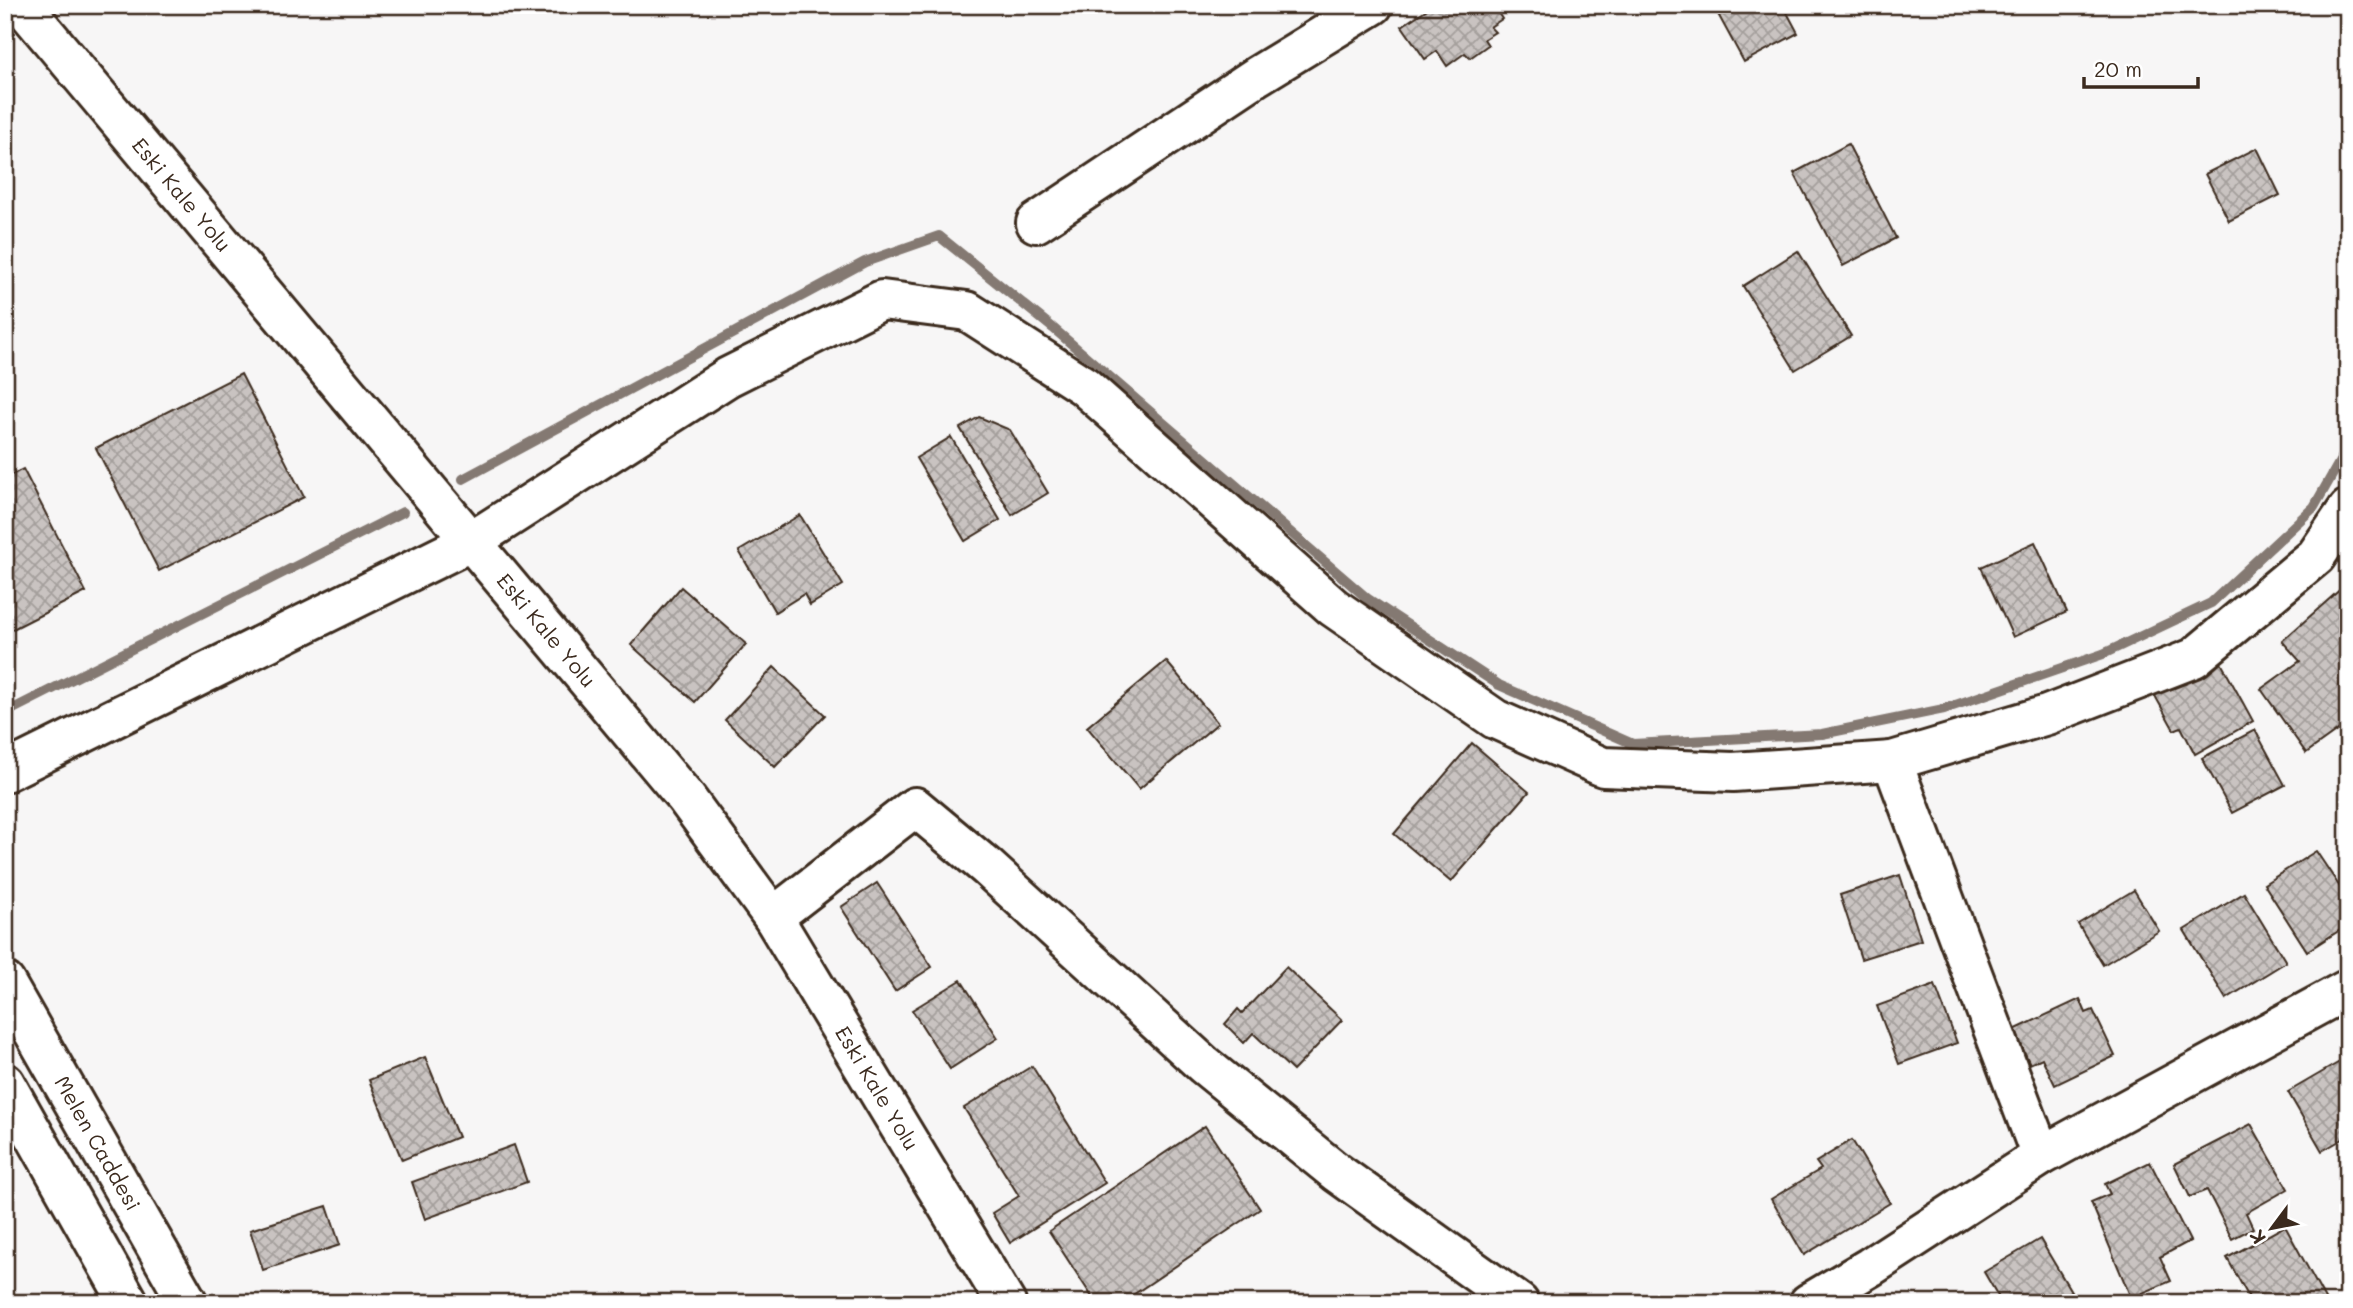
<svg xmlns="http://www.w3.org/2000/svg" width="2353" height="1308" font-family="Mali,sans-serif">
<defs>
<pattern id="building-cross-hatch" width="8" height="8" patternUnits="userSpaceOnUse" patternTransform="scale(1.75)"><rect width="8" height="8" fill="#c9c3c1"/><path d="M0 0l8 8M0 8l8-8" fill="none" stroke="#a49f9c"/></pattern>
</defs>
<rect width="100%" height="100%" fill="#f7f6f6"/>
<filter id="ink" filterUnits="userSpaceOnUse"><feTurbulence type="fractalNoise" baseFrequency=".0143" numOctaves="2"/><feDisplacementMap in="SourceGraphic" scale="14" xChannelSelector="R" yChannelSelector="G"/><feConvolveMatrix kernelMatrix="1 2 1 2 8 2 1 2 1" color-interpolation-filters="sRGB"/></filter>
<g filter="url(#ink)">
<g fill="none" stroke-linecap="round" stroke-linejoin="round">
<!-- stream -->
<g stroke="#847972" stroke-width="10">
<polyline points="463,479 865,262 939,236 1053,328 1368,599 1499,685 1633,744 1822,734 1944,709 2103,654 2211,603 2314,507 2348,447"/>
<polyline points="5,713 403,512"/>
</g>
</g>
<!-- building -->
<g fill="url(#building-cross-hatch)" stroke="#3b2a1e" stroke-width="2">
<polygon points="1433,5 1493,5 1502,19 1490,27 1495,32 1484,39 1488,45 1470,58 1465,53 1447,66 1437,51 1425,59 1402,26"/>
<polygon points="1713,5 1783,5 1798,33 1744,62"/>
<polygon points="1848,144 1896,238 1843,266 1794,173"/>
<polygon points="2257,148 2280,195 2229,221 2205,174"/>
<polygon points="1798,251 1851,336 1795,370 1743,286"/>
<polygon points="241,374 304,497 159,571 96,448"/>
<polygon points="979,417 1010,430 1048,493 1012,515 960,428"/>
<polygon points="951,437 1000,520 965,541 916,458"/>
<polygon points="23,469 86,592 5,633 5,478"/>
<polygon points="800,515 843,585 810,605 804,594 775,612 739,551"/>
<polygon points="2035,542 2067,612 2013,637 1981,567"/>
<polygon points="681,587 746,644 695,702 631,645"/>
<polygon points="2343,587 2348,593 2348,676 2345,679 2348,684 2348,723 2306,753 2261,689 2300,661 2282,641"/>
<polygon points="2219,659 2253,721 2195,754 2181,727 2174,730 2154,694"/>
<polygon points="1166,661 1218,723 1139,789 1087,727"/>
<polygon points="774,667 825,715 775,767 725,720"/>
<polygon points="2255,730 2285,785 2232,813 2202,758"/>
<polygon points="1472,743 1529,792 1451,882 1394,834"/>
<polygon points="2316,851 2348,899 2348,925 2307,951 2264,884"/>
<polygon points="1900,875 1921,940 1861,959 1840,895"/>
<polygon points="877,883 932,967 895,991 841,907"/>
<polygon points="2134,890 2159,931 2103,965 2078,924"/>
<polygon points="2244,893 2286,962 2226,999 2184,930"/>
<polygon points="1286,967 1342,1020 1293,1071 1253,1033 1244,1043 1225,1024 1238,1009 1242,1013"/>
<polygon points="961,980 998,1038 950,1069 912,1010"/>
<polygon points="1935,985 1957,1043 1899,1064 1877,1006"/>
<polygon points="2080,999 2086,1013 2093,1010 2115,1056 2055,1085 2042,1058 2030,1064 2014,1030"/>
<polygon points="425,1057 458,1137 402,1160 369,1080"/>
<polygon points="2343,1060 2348,1068 2348,1136 2322,1151 2288,1092"/>
<polygon points="1032,1066 1105,1183 1010,1243 992,1213 1019,1196 964,1108"/>
<polygon points="2251,1124 2288,1189 2246,1213 2253,1228 2232,1239 2207,1190 2190,1197 2174,1164"/>
<polygon points="1205,1126 1260,1209 1121,1303 1096,1303 1049,1231"/>
<polygon points="1852,1140 1890,1203 1804,1255 1771,1199 1821,1169 1816,1162"/>
<polygon points="514,1145 527,1182 425,1219 412,1182"/>
<polygon points="2150,1162 2190,1241 2160,1257 2171,1281 2131,1298 2091,1202 2110,1194 2105,1184"/>
<polygon points="327,1206 340,1245 263,1270 250,1230"/>
<polygon points="2285,1226 2327,1303 2252,1303 2227,1258"/>
<polygon points="2040,1239 2078,1303 2002,1303 1984,1272"/>
</g>
<g fill="none" stroke-linecap="round" stroke-linejoin="round">
<defs>
<g id="minor">
<path id="s1" d="M22,5L686,798L773,917L1006,1303"/>
<polyline points="1036,223 1257,76 1373,5"/>
<polyline points="1892,761 2041,1156"/>
<polyline points="5,772 472,541 728,377 882,300 967,311 1084,386 1333,607 1495,719 1603,767 1733,772 1892,761 2047,715 2194,658 2316,556 2348,509"/>
<polyline points="773,917 915,807 987,867 1204,1065 1336,1172 1519,1303"/>
<polyline points="1809,1303 1870,1267 2041,1156 2348,989"/>
</g>
<g id="major">
<path id="s2" d="M5,982L188,1303"/>
<polyline points="5,1083 129,1303"/>
</g>
</defs>
<!-- minor casing -->
<use href="#minor" stroke="#3b2a1e" stroke-width="44"/>
<!-- major casing -->
<use href="#major" stroke="#3b2a1e" stroke-width="44"/>
<!-- minor -->
<use href="#minor" stroke="#fff" stroke-width="38"/>
<!-- major -->
<use href="#major" stroke="#fff" stroke-width="38"/>
</g>
</g>
<g text-anchor="middle" stroke-width="6" stroke-linejoin="round" paint-order="stroke">
<!-- street labels -->
<g font-size="21" fill="#3b2a1e" stroke="#fff">
<text dy="7" stroke="none"><textPath href="#s1" startOffset="248">Eski Kale Yolu</textPath></text>
<text dy="7" stroke="none"><textPath href="#s1" startOffset="816">Eski Kale Yolu</textPath></text>
<text dy="7" stroke="none"><textPath href="#s1" startOffset="1382">Eski Kale Yolu</textPath></text>
<text dy="7" stroke="none"><textPath href="#s2" startOffset="186">Melen Caddesi</textPath></text>
</g>
</g>
<!-- margin -->
<rect width="2353" height="1308" fill="none" stroke="#fff" stroke-width="28"/>
<rect x="14" y="14" width="2325" height="1280" fill="none" stroke="#3b2a1e" stroke-width="2.5" filter="url(#ink)"/>
<!-- north arrow -->
<g transform="translate(2272 1228) rotate(238)" stroke="#ffffff" stroke-width="5" paint-order="stroke">
<path d="M0-5L12 26L0 18L-12 26Z" fill="#3b2a1e"/>
<text y="-10" font-size="19" font-weight="bold" text-anchor="middle" fill="#3b2a1e">K</text>
</g>
<!-- scale -->
<path d="M2084 77v10h114v-10" fill="none" stroke="#3b2a1e" stroke-width="3.5"/>
<text x="2094" y="77" font-size="21" fill="#3b2a1e" stroke="#ffffff" stroke-width="5" paint-order="stroke">20 m</text>
</svg>
